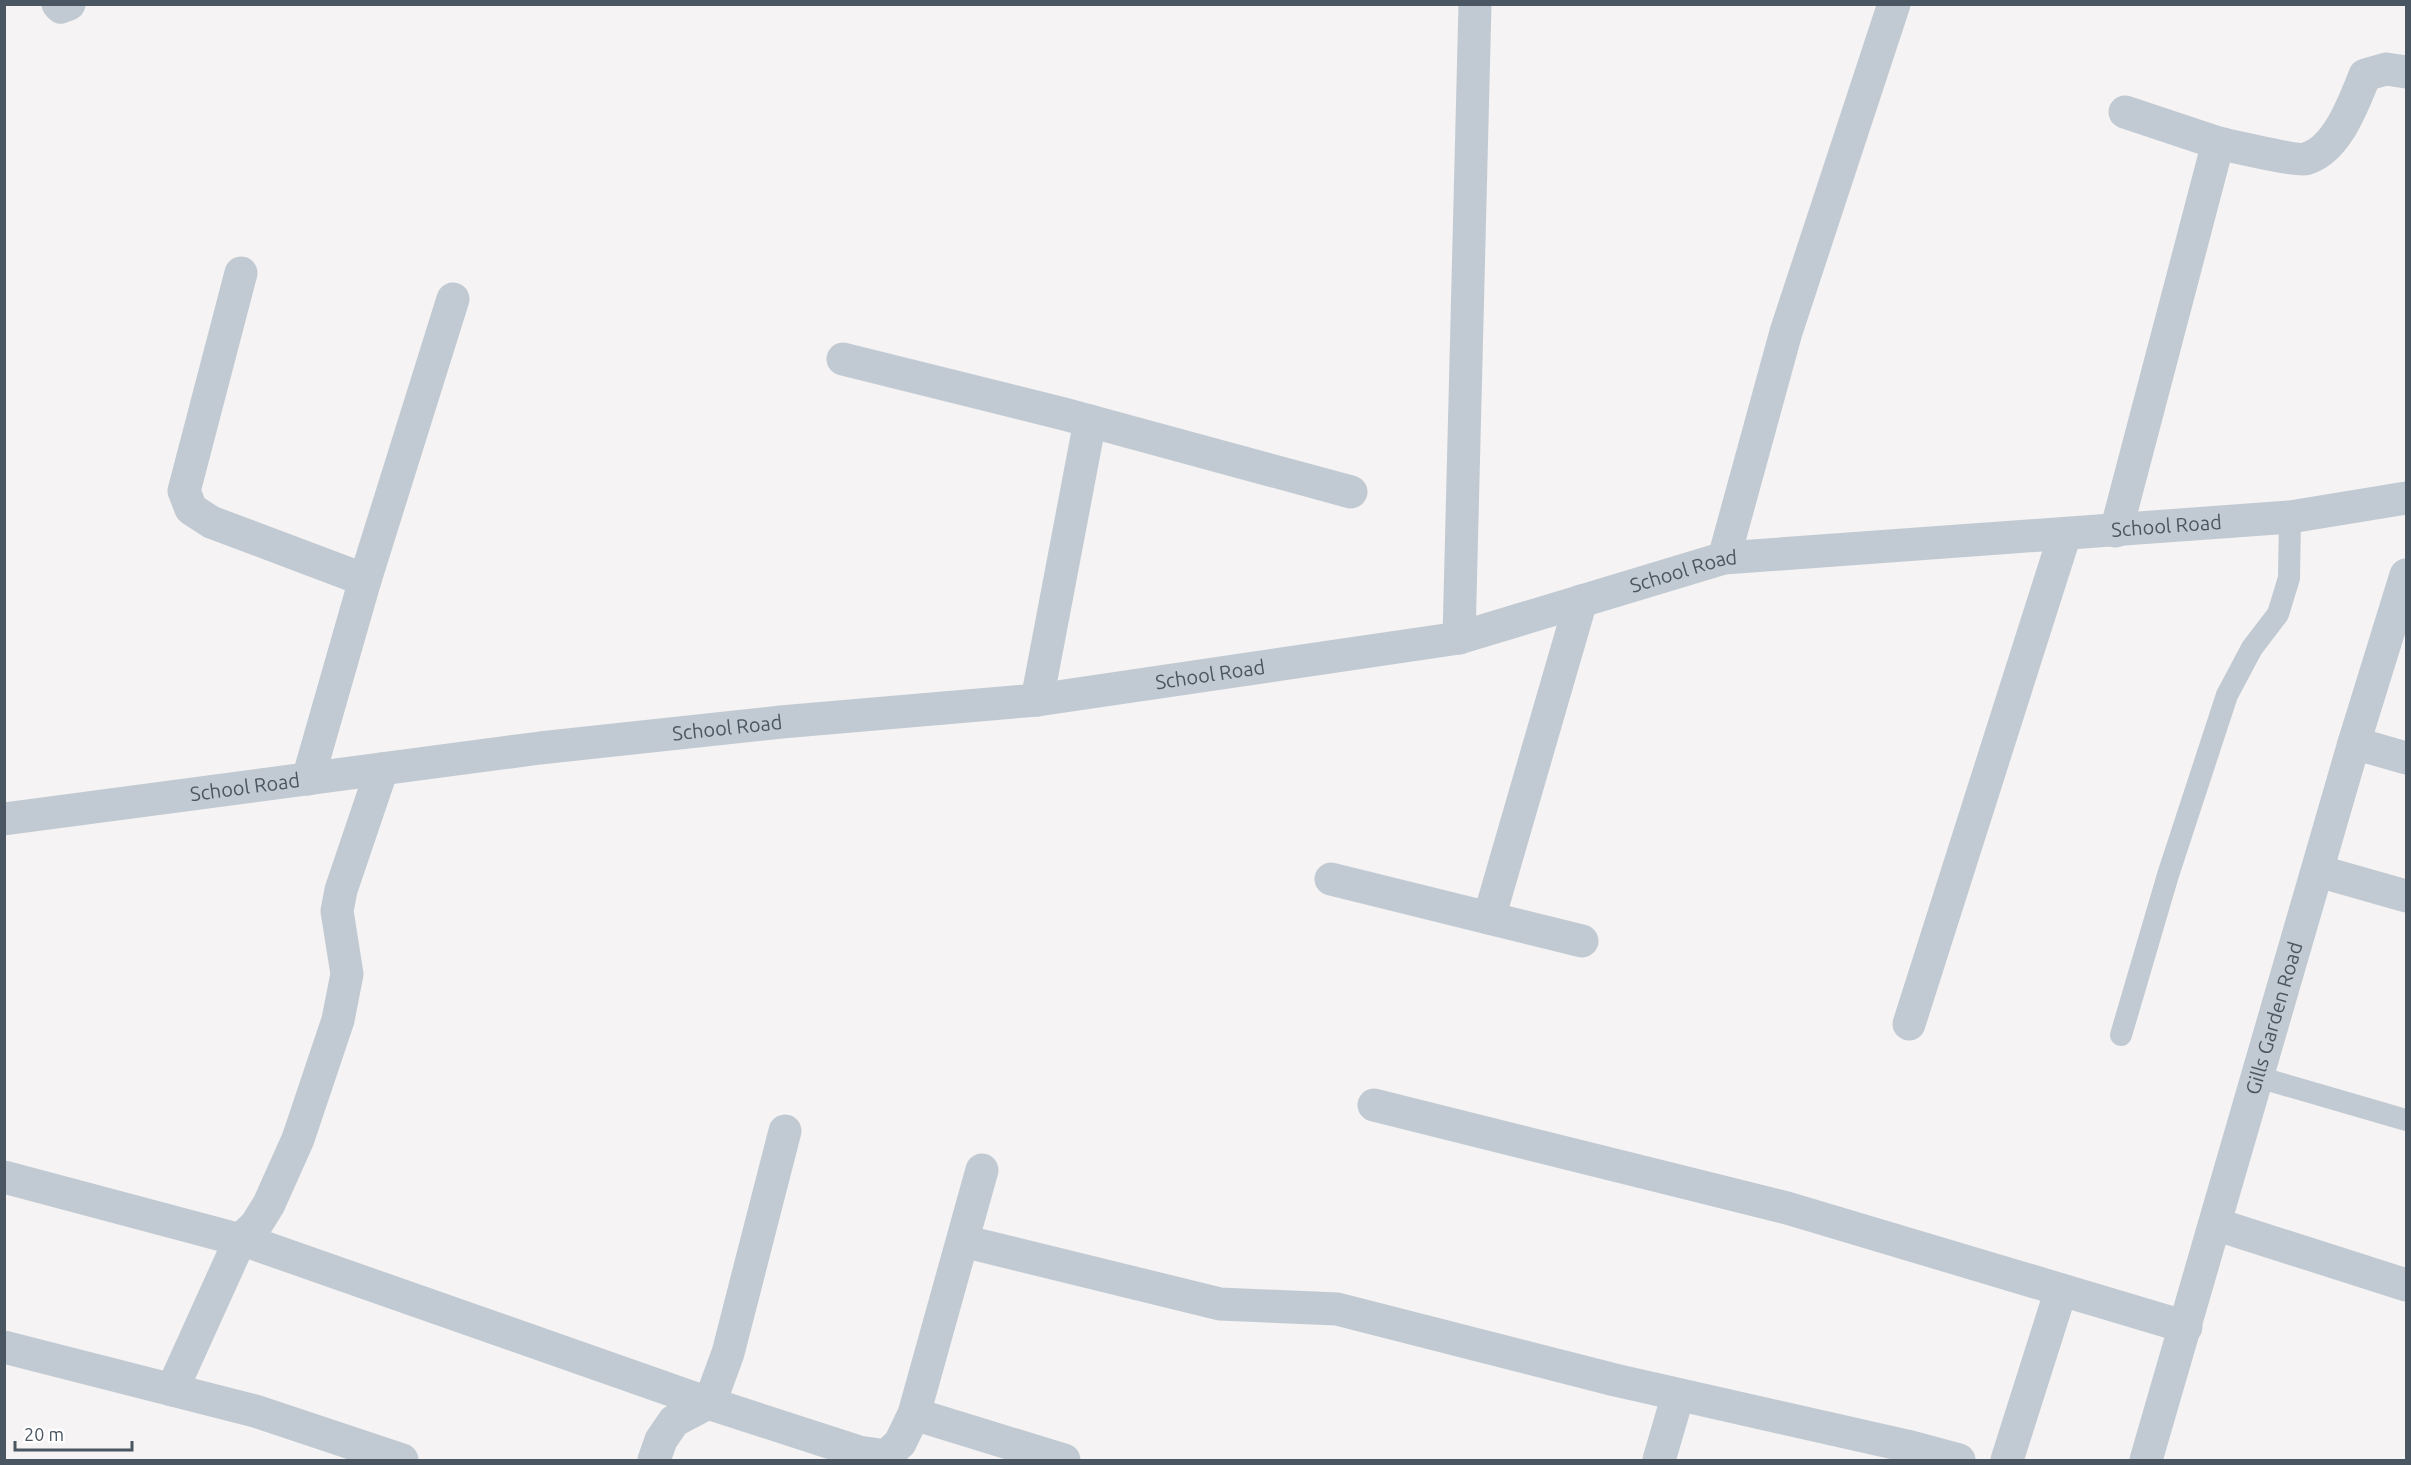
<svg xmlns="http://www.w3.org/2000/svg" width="2411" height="1465" font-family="Ubuntu,sans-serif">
<rect width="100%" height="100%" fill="#f5f3f3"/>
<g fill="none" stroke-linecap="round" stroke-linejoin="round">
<!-- service -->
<g stroke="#c1cad2" stroke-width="22">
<polyline points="2121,1035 2168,875 2227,695 2252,648 2278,614 2289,578 2290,517"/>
<polyline points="2258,1077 2406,1120"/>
</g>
<!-- minor -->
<g stroke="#c1cad2" stroke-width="33">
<polyline points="58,4 61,7 69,4"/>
<polyline points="2125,112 2218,143"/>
<polyline points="241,273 184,491 191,509 211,522 365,580"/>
<polyline points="843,359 1064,414 1351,492"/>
<path d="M2116,531L2218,143C2232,146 2296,161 2305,159C2337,151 2354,102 2365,75L2386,69L2406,72"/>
<polyline points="1724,558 1786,332 1894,4"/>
<polyline points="1459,638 1475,4"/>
<polyline points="1037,700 1090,421"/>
<polyline points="2354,743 2406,758"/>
<polyline points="308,779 365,580 453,299"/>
<path id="s1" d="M4,819L540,748L781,722L1037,700L1459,638L1724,558L2290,517L2406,498"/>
<polyline points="2318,871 2406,896"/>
<polyline points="1331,879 1582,941"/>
<polyline points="1489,918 1581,601"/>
<polyline points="1909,1024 2065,534"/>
<polyline points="1374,1105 1787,1208 2186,1327"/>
<polyline points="4,1177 252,1243 708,1403 859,1452 886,1456 900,1443 914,1414 982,1170"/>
<polyline points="2215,1224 2406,1285"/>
<polyline points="963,1241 1220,1304 1337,1309 1615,1380 1907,1446 1959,1460"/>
<polyline points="4,1347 255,1411 402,1460"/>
<polyline points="172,1390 240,1240 256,1225 269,1204 298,1139 338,1020 347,974 337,911 341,890 382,769"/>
<polyline points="914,1414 1064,1460"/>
<polyline points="654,1460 661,1440 674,1421 708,1403 713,1394 728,1353 785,1131"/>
<polyline points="1659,1460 1678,1395"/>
<polyline points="2007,1460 2061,1290"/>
<path id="s2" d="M2146,1460L2354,743L2406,575"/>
</g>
</g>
<g text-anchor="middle" stroke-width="5" stroke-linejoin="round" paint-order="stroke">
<!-- street labels -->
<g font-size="20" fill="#4a5661" stroke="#fff">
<text dy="7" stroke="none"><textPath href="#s1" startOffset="2187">School Road</textPath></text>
<text dy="7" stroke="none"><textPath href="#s1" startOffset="1701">School Road</textPath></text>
<text dy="7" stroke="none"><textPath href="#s1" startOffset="1215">School Road</textPath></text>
<text dy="7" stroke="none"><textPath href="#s1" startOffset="729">School Road</textPath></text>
<text dy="7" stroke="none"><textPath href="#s1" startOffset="243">School Road</textPath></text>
<text dy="7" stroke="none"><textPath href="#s2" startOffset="460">Gills Garden Road</textPath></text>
</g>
</g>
<!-- border -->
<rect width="2411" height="1465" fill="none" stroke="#4a5661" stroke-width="12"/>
<!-- scale -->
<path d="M15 1441v9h117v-9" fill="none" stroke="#4a5661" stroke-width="3"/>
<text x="24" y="1441" font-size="18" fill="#4a5661" stroke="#ffffff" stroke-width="4.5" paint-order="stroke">20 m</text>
</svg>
